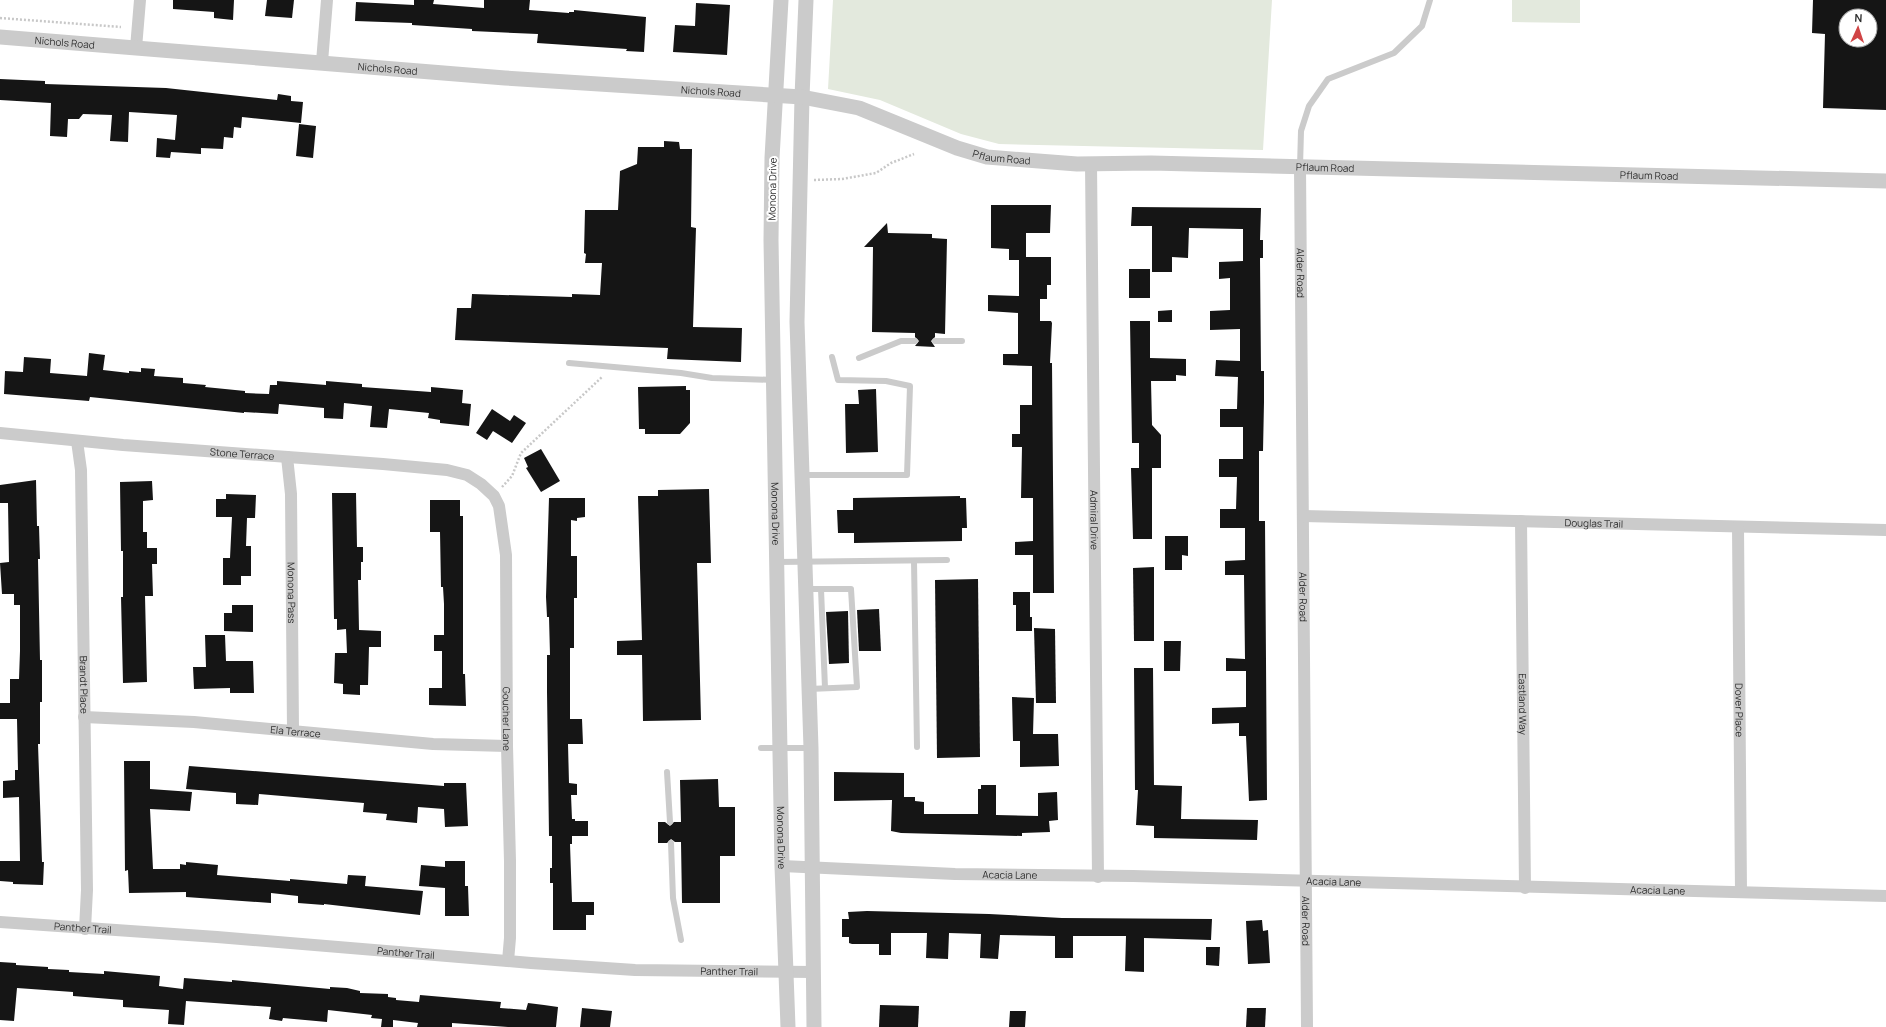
<svg xmlns="http://www.w3.org/2000/svg" width="1886" height="1027" font-family="Manrope,sans-serif">
<rect width="100%" height="100%" fill="#fff"/>
<!-- green -->
<g fill="#e3e9dd">
<polygon points="833,0 1272,0 1263,150 999,144 961,134 880,100 828,89"/>
<polygon points="1512,0 1580,0 1580,23 1512,22"/>
</g>
<!-- building -->
<g fill="#151515" fill-rule="evenodd">
<polygon points="173,0 234,0 233,20 214,18 214,12 173,9"/>
<polygon points="267,0 294,0 292,18 265,16"/>
<polygon points="414,0 434,0 433,4 484,8 484,0 530,0 529,10 569,13 569,12 574,12 574,10 646,17 644,52 626,51 627,49 537,43 538,34 472,31 472,29 412,25 412,23 355,21 356,2 414,5"/>
<path d="M1813,0H1886V110L1823,108L1825,34L1812,33ZM1846,16H1870V40H1846Z"/>
<polygon points="696,3 730,5 727,55 673,52 675,25 695,26"/>
<polygon points="0,79 45,81 45,84 166,88 277,100 278,94 291,96 291,101 303,102 301,123 242,117 241,128 234,127 233,138 224,137 223,149 201,148 201,154 171,152 170,158 156,157 157,138 175,140 177,115 129,112 128,142 110,141 112,115 83,114 79,119 68,119 67,137 50,136 51,103 0,100"/>
<polygon points="299,124 316,126 313,158 296,156"/>
<polygon points="664,141 679,142 680,149 692,149 691,227 696,228 693,327 742,328 741,362 667,359 668,348 455,340 457,308 471,308 472,294 572,297 572,294 600,295 602,263 585,263 586,254 584,253 585,210 618,210 620,171 637,164 638,147 664,147"/>
<polygon points="991,205 1051,205 1050,233 1026,233 1026,257 1051,257 1051,285 1047,285 1047,299 1040,299 1040,321 1051,321 1052,323 1050,363 1052,363 1054,593 1033,593 1033,555 1015,555 1015,542 1033,541 1033,498 1021,498 1022,447 1012,447 1012,434 1020,434 1020,405 1032,405 1032,366 1003,365 1003,354 1018,354 1018,313 988,311 988,295 1019,296 1019,260 1009,260 1009,249 991,248"/>
<polygon points="1132,207 1261,208 1260,240 1263,240 1263,258 1260,258 1261,371 1264,371 1264,402 1263,451 1259,451 1259,521 1265,521 1267,800 1249,801 1246,736 1239,736 1239,723 1212,724 1212,708 1246,707 1246,671 1226,671 1226,658 1245,659 1244,575 1225,575 1225,561 1245,560 1245,528 1220,528 1220,509 1236,509 1237,477 1219,477 1219,459 1243,459 1243,427 1220,427 1220,409 1237,409 1238,377 1215,376 1216,360 1240,361 1240,329 1210,330 1210,311 1230,310 1230,278 1219,279 1219,262 1243,261 1243,229 1189,228 1188,258 1172,257 1172,272 1152,272 1152,226 1131,226"/>
<polygon points="887,223 888,233 932,234 932,238 947,239 945,334 935,333 935,337 931,341 935,347 915,346 919,341 915,337 915,333 872,332 873,247 864,247"/>
<rect x="1129" y="269" width="21" height="29"/>
<polygon points="1172,310 1172,322 1158,322 1158,311"/>
<polygon points="1130,321 1150,321 1150,358 1186,359 1186,376 1176,375 1176,381 1151,381 1152,425 1161,435 1161,468 1152,468 1152,539 1133,539 1131,468 1139,468 1139,443 1132,443"/>
<polygon points="89,353 105,355 103,370 129,373 129,371 141,372 141,368 155,369 154,376 183,378 183,383 206,385 205,387 245,391 245,393 269,394 270,385 277,385 277,381 326,385 326,381 362,384 362,387 431,392 431,387 463,390 462,403 471,404 469,426 440,423 440,420 428,418 429,413 389,409 387,428 370,427 372,406 344,403 343,419 324,418 324,408 279,404 278,414 244,412 244,413 90,397 89,401 4,394 5,371 23,372 24,357 51,359 50,373 87,376"/>
<polygon points="686,386 686,390 690,390 690,423 680,434 645,434 645,429 639,429 638,387"/>
<polygon points="876,389 878,452 846,453 845,404 859,404 858,390"/>
<polygon points="492,409 510,421 514,415 526,423 512,443 493,431 487,440 476,433"/>
<polygon points="541,449 560,481 541,492 526,468 528,467 524,458"/>
<polygon points="36,480 37,526 39,526 40,559 38,559 40,660 42,660 42,702 40,702 40,744 38,744 42,862 44,862 43,885 13,884 13,882 0,881 0,861 20,861 19,797 3,798 3,781 15,780 15,770 18,770 17,719 0,719 0,703 10,703 10,679 19,679 20,651 20,605 14,605 14,594 2,594 0,563 9,562 8,503 0,503 0,485"/>
<polygon points="152,481 153,500 143,501 143,532 147,532 147,548 157,548 157,564 152,564 153,596 145,596 147,682 123,683 121,597 123,597 123,551 121,551 120,482"/>
<polygon points="709,489 711,563 697,563 701,720 643,721 642,655 617,655 617,641 642,640 638,496 658,496 658,490"/>
<polygon points="332,493 356,493 357,547 363,547 363,562 361,562 361,580 358,580 359,630 381,631 381,647 369,647 368,685 360,685 360,695 343,694 343,684 334,683 335,653 347,653 346,629 337,630 337,619 334,619"/>
<polygon points="226,494 256,495 255,518 247,518 246,546 251,546 251,576 241,576 241,585 223,585 223,558 230,558 232,517 216,517 216,499 226,499"/>
<polygon points="960,496 960,498 966,498 967,528 962,528 962,541 854,543 854,533 838,533 837,510 853,510 853,498"/>
<polygon points="549,498 585,498 585,517 577,518 577,521 571,520 571,556 577,556 577,598 574,598 574,648 570,648 570,719 582,719 583,744 568,744 569,783 577,784 577,795 571,795 572,819 575,819 575,821 588,821 588,836 572,836 572,844 570,844 572,902 594,902 594,915 586,915 586,930 553,930 553,883 550,883 550,868 552,868 552,836 549,836 547,692 547,655 550,655 549,617 547,617 546,597"/>
<polygon points="430,500 460,500 460,516 463,516 463,674 465,674 466,706 429,705 429,688 442,688 442,651 434,651 434,635 444,635 444,604 443,587 441,587 440,532 430,532"/>
<polygon points="1165,536 1188,536 1188,556 1182,555 1182,570 1165,570"/>
<polygon points="1154,567 1154,641 1134,641 1133,568"/>
<polygon points="978,579 980,757 937,758 935,580"/>
<polygon points="1013,592 1030,592 1030,617 1032,617 1032,631 1016,631 1016,605 1013,605"/>
<polygon points="232,605 253,605 253,632 224,631 224,613 232,613"/>
<polygon points="879,609 881,651 859,651 857,610"/>
<polygon points="848,611 849,663 829,664 826,612"/>
<polygon points="1034,628 1055,629 1056,703 1036,703"/>
<polygon points="205,635 225,635 226,661 253,661 254,693 230,693 230,688 194,689 193,667 206,667"/>
<polygon points="1164,641 1181,641 1180,671 1164,671"/>
<polygon points="1134,668 1153,668 1154,785 1182,786 1181,819 1258,820 1257,840 1154,838 1154,826 1136,825 1138,790 1135,790"/>
<polygon points="1012,697 1034,698 1033,734 1058,734 1059,766 1020,767 1020,741 1013,741"/>
<polygon points="124,761 150,761 150,789 192,792 190,811 150,809 153,869 180,869 180,864 186,865 186,862 218,865 217,875 290,881 290,879 347,884 348,875 366,876 365,886 423,891 420,915 324,904 324,905 298,903 298,896 271,893 271,903 186,897 186,892 129,893 128,870 125,871"/>
<polygon points="189,766 444,786 444,783 466,783 468,826 445,827 444,809 418,807 417,823 386,820 387,814 363,812 364,803 259,794 258,805 236,804 236,793 186,789"/>
<polygon points="834,772 904,773 904,797 915,797 915,801 924,802 924,814 978,814 978,789 981,789 981,785 996,785 996,815 1038,816 1038,793 1057,792 1058,820 1049,821 1050,832 1022,833 1022,836 901,833 891,831 892,800 834,801"/>
<polygon points="718,779 719,807 735,807 735,856 720,856 720,903 682,903 681,842 675,842 671,839 667,843 658,843 658,822 665,822 670,826 674,822 681,822 680,780"/>
<polygon points="445,861 465,861 465,886 468,886 469,916 445,916 445,888 419,886 421,865 445,867"/>
<polygon points="867,911 989,914 1062,918 1212,919 1211,940 1144,938 1144,972 1125,971 1126,936 1073,936 1073,958 1055,958 1055,936 1000,935 998,959 980,958 981,934 949,933 948,959 926,958 927,933 891,933 891,955 879,955 879,944 852,944 849,943 849,937 842,937 842,919 849,919 848,912"/>
<polygon points="1262,920 1263,931 1268,930 1270,963 1248,964 1246,921"/>
<polygon points="1206,947 1220,947 1219,966 1206,965"/>
<polygon points="0,962 16,963 16,965 48,967 48,969 69,970 69,972 104,974 104,971 160,976 159,986 183,989 184,978 232,982 232,980 330,989 330,987 347,988 360,991 360,993 388,994 388,997 396,998 396,1000 419,1002 420,995 501,1002 500,1008 526,1010 528,1003 544,1005 558,1007 556,1027 508,1027 452,1023 452,1027 417,1027 418,1023 393,1020 393,1027 381,1027 382,1019 371,1018 372,1015 328,1010 327,1022 283,1018 282,1021 269,1019 271,1007 186,1001 184,1025 168,1024 169,1010 123,1007 123,1000 73,996 73,992 17,988 14,1021 0,1020"/>
<polygon points="880,1005 919,1006 918,1027 879,1027"/>
<polygon points="582,1008 612,1011 610,1027 580,1027"/>
<polygon points="1247,1008 1266,1008 1265,1027 1246,1027"/>
<polygon points="1010,1011 1026,1011 1025,1027 1009,1027"/>
</g>
<g fill="none" stroke-linecap="round" stroke-linejoin="round">
<!-- path -->
<g stroke="#c8c8c8" stroke-width="2.5" stroke-dasharray="2 2" stroke-linecap="butt">
<polyline points="0,18 121,27"/>
<polyline points="814,180 842,179 876,173 891,163 914,154"/>
<polyline points="502,487 512,476 521,453 602,377"/>
</g>
<!-- service -->
<g stroke="#cbcbcb" stroke-width="6">
<polyline points="1300,167 1301,131 1309,106 1328,79 1394,53 1422,26 1430,0"/>
<polyline points="935,341 962,341"/>
<polyline points="859,358 901,341 915,341"/>
<polyline points="569,363 681,373 712,378 774,380"/>
<polyline points="803,475 907,475 910,386 886,381 838,380 832,357"/>
<polyline points="914,561 917,747"/>
<polyline points="777,562 947,560"/>
<polyline points="807,589 851,589 857,687 809,689"/>
<polyline points="821,589 825,688"/>
<polyline points="761,748 811,748"/>
<polyline points="667,772 670,822"/>
<polyline points="671,843 673,898 681,940"/>
</g>
<!-- minor -->
<g stroke="#cbcbcb" stroke-width="12">
<polyline points="136,48 140,0"/>
<polyline points="322,62 327,0"/>
<path id="s1" d="M1091,163L1098,877"/>
<path id="s2" d="M1300,167L1307,1027"/>
<path id="s3" d="M0,433L123,445L383,464L447,470L467,475L481,484L494,496L499,506L506,555L507,746L510,861V938L508,961"/>
<path id="s4" d="M77,441L81,470L87,890L85,929"/>
<path id="s5" d="M287,457L291,494L293,730"/>
<path id="s6" d="M1303,516L1886,530"/>
<path id="s7" d="M1521,521L1525,888"/>
<path id="s8" d="M1738,527L1741,892"/>
<path id="s9" d="M84,717L194,722L433,744L507,746"/>
<path id="s10" d="M782,866L955,874L1133,876L1886,896"/>
<path id="s11" d="M0,922L217,937L531,963L635,970L813,972"/>
</g>
<!-- tertiary -->
<g stroke="#cbcbcb" stroke-width="15">
<path id="s12" d="M781,0L772,158L771,240L782,866L788,1027"/>
<polyline points="806,0 802,97 797,322 811,748 814,1027"/>
<path id="s13" d="M0,37L505,78L802,97L859,108L957,148L987,157L1077,164L1151,163L1886,181"/>
</g>
</g>
<g text-anchor="middle" stroke-width="4" stroke-linejoin="round" paint-order="stroke">
<!-- street labels -->
<g font-size="10" fill="#2e2e2e" stroke="#fff">
<text dy="4" stroke="none"><textPath href="#s13" startOffset="65">Nichols Road</textPath></text>
<text dy="4" stroke="none"><textPath href="#s13" startOffset="389">Nichols Road</textPath></text>
<text dy="4" stroke="none"><textPath href="#s13" startOffset="713">Nichols Road</textPath></text>
<text dy="4" stroke="none"><textPath href="#s13" startOffset="1014">Pflaum Road</textPath></text>
<text dy="4" stroke="none"><textPath href="#s13" startOffset="1338">Pflaum Road</textPath></text>
<text dy="4" stroke="none"><textPath href="#s13" startOffset="1662">Pflaum Road</textPath></text>
<text transform="translate(772 189) rotate(-89)" y="4">Monona Drive</text>
<text dy="4" stroke="none"><textPath href="#s2" startOffset="106">Alder Road</textPath></text>
<text dy="4" stroke="none"><textPath href="#s3" startOffset="243">Stone Terrace</textPath></text>
<text dy="4" stroke="none"><textPath href="#s12" startOffset="514">Monona Drive</textPath></text>
<text dy="4" stroke="none"><textPath href="#s1" startOffset="357">Admiral Drive</textPath></text>
<text dy="4" stroke="none"><textPath href="#s6" startOffset="291">Douglas Trail</textPath></text>
<text dy="4" stroke="none"><textPath href="#s5" startOffset="136">Monona Pass</textPath></text>
<text dy="4" stroke="none"><textPath href="#s2" startOffset="430">Alder Road</textPath></text>
<text dy="4" stroke="none"><textPath href="#s4" startOffset="244">Brandt Place</textPath></text>
<text dy="4" stroke="none"><textPath href="#s7" startOffset="183">Eastland Way</textPath></text>
<text dy="4" stroke="none"><textPath href="#s8" startOffset="183">Dover Place</textPath></text>
<text dy="4" stroke="none"><textPath href="#s3" startOffset="728">Goucher Lane</textPath></text>
<text dy="4" stroke="none"><textPath href="#s9" startOffset="212">Ela Terrace</textPath></text>
<text dy="4" stroke="none"><textPath href="#s12" startOffset="838">Monona Drive</textPath></text>
<text dy="4" stroke="none"><textPath href="#s10" startOffset="228">Acacia Lane</textPath></text>
<text dy="4" stroke="none"><textPath href="#s10" startOffset="552">Acacia Lane</textPath></text>
<text dy="4" stroke="none"><textPath href="#s10" startOffset="876">Acacia Lane</textPath></text>
<text dy="4" stroke="none"><textPath href="#s2" startOffset="754">Alder Road</textPath></text>
<text dy="4" stroke="none"><textPath href="#s11" startOffset="83">Panther Trail</textPath></text>
<text dy="4" stroke="none"><textPath href="#s11" startOffset="407">Panther Trail</textPath></text>
<text dy="4" stroke="none"><textPath href="#s11" startOffset="731">Panther Trail</textPath></text>
</g>
</g>
<!-- north arrow -->
<g transform="translate(1858 28) rotate(3)"><circle r="19" fill="#ffffff" stroke="#ababab"/>
<path d="M0-3L7 15L0 10L-7 15Z" fill="#d04445"/>
<text y="-6" font-size="11" font-weight="bold" text-anchor="middle" fill="#2e2e2e">N</text>
</g>
</svg>
